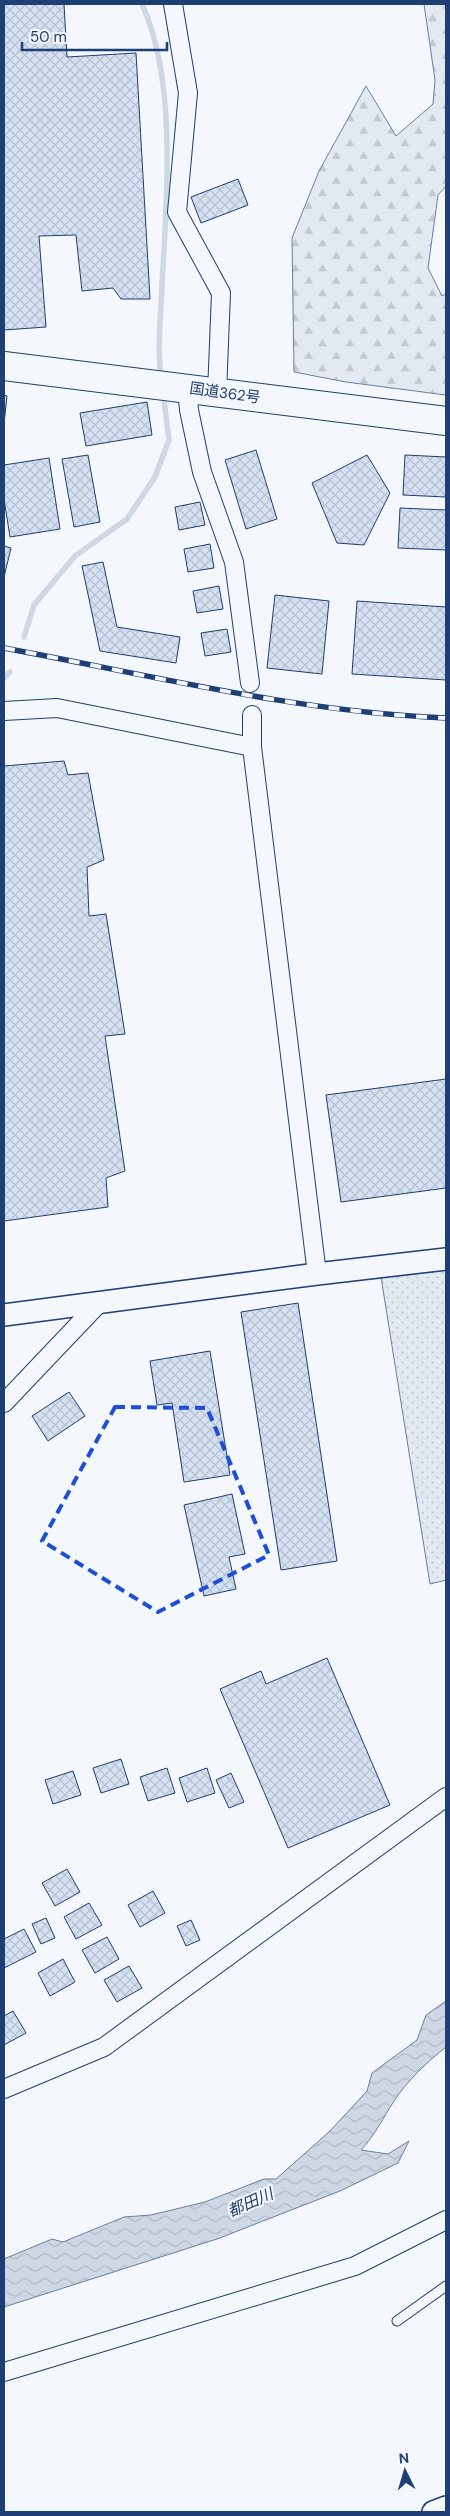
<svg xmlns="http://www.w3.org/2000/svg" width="450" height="2516" font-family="'DM Sans','Noto Sans JP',sans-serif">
<defs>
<pattern id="grass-dots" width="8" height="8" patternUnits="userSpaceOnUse" patternTransform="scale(1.25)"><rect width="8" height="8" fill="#e3e9f0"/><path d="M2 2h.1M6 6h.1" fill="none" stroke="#c2c9d1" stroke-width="1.8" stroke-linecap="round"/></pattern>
<pattern id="forest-firs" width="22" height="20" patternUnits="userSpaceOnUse" patternTransform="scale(1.25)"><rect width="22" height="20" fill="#e3e9f0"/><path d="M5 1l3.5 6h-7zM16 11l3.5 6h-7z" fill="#c2c9d1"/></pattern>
<pattern id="water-waves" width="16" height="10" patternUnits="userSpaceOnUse" patternTransform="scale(1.25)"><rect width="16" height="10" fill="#cfd7e4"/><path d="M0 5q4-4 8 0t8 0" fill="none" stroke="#b1bac7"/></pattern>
<pattern id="building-cross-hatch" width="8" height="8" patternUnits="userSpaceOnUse" patternTransform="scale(1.25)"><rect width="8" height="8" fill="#d5e0f0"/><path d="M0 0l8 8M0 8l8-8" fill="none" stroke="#b6c1d1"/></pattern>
</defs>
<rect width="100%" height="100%" fill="#f4f7fb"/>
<!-- grass -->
<polygon fill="url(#grass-dots)" stroke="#687fa3" points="446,1267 446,1580 430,1584 381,1277"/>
<!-- forest -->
<polygon fill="url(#forest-firs)" stroke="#687fa3" points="424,4 446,4 446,186 438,195 428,268 442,296 446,294 446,395 346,382 294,372 292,238 319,171 366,86 396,136 433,104 435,80"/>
<!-- water -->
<path fill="url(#water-waves)" stroke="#687fa3" d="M446,2001V2047C427,2062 407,2081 394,2101C383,2118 375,2135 361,2150L388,2154L409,2141L398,2163L340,2191L217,2239L4,2307V2259L52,2239L63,2242L124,2217L151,2215L205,2202L264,2179H276L330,2131L367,2091L372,2073L417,2040L426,2015Z"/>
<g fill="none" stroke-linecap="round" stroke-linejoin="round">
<!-- stream -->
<g stroke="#cfd7e4" stroke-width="5.5">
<path d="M142,4C177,80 167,200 162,283C161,315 157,346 161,378"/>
<polyline points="24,637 34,605 75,556 127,519 155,477 169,440 163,392"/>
<polyline points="4,678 10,672"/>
</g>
</g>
<!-- building -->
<g fill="url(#building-cross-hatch)" stroke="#1d3f73">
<polygon points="4,4 64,4 67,57 136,53 150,299 121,299 113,288 82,291 76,235 39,236 46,327 4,330"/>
<polygon points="238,179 248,205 201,223 191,197"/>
<polygon points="4,395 7,396 4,424"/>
<polygon points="147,402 152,435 86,446 80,413"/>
<polygon points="256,450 277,519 246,529 225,460"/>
<polygon points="88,455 100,522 74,527 62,459"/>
<polygon points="367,455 390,493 364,545 337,543 312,483"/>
<polygon points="405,455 446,457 446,497 403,495"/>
<polygon points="49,458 60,529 10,537 4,499 4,465"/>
<polygon points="200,502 205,525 179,530 175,507"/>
<polygon points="400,508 446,510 446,550 398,548"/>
<polygon points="210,544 214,568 188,572 184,549"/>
<polygon points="4,546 11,548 4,577"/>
<polygon points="103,562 117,627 180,637 176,663 100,651 82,566"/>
<polygon points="219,586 223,609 197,613 193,591"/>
<polygon points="275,595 329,601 322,674 267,668"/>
<polygon points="357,601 446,607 446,680 352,674"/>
<polygon points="227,629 231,652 205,656 201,633"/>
<polygon points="64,761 68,775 88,773 104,860 87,867 89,916 106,914 125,1034 105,1036 125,1171 106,1178 108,1207 4,1221 4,766"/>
<polygon points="446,1079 446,1188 341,1202 326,1095"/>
<polygon points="298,1303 337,1561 281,1570 241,1312"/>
<polygon points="210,1351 230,1475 184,1482 172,1403 157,1405 150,1361"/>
<polygon points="69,1392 85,1416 48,1441 32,1416"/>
<polygon points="232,1494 245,1554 229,1557 236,1589 204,1596 184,1505"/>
<polygon points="327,1658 390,1805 288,1848 220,1689 261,1671 266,1684"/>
<polygon points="121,1759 129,1784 101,1793 93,1768"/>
<polygon points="167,1768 175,1793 148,1801 140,1777"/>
<polygon points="207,1768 215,1793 187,1802 179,1778"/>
<polygon points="73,1771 81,1795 53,1804 45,1780"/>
<polygon points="231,1773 244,1802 229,1808 216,1780"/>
<polygon points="67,1869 80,1892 55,1906 42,1883"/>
<polygon points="153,1891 165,1913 140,1927 128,1905"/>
<polygon points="89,1903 102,1925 76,1939 64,1917"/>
<polygon points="46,1918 55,1938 41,1944 32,1924"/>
<polygon points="191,1920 200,1940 186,1946 177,1926"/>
<polygon points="24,1929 36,1952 4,1968 4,1939"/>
<polygon points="107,1937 119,1959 95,1973 82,1950"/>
<polygon points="63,1959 75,1982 50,1996 38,1973"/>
<polygon points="129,1966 142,1988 117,2002 104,1980"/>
<polygon points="13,2011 26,2033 4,2045 4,2016"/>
</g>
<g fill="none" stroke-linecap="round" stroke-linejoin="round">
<defs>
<polyline id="service" points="397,2321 446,2286"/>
<g id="minor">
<polyline points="173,4 188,93 177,212 221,293 217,393"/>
<polyline points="187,387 189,410 202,472 234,562 250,683"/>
<polyline points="4,711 57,708 252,747"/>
<polyline points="252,715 252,747 317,1274"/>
<polyline points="4,1403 101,1301"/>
<polyline points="4,2089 104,2047 446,1797"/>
<polyline points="4,2372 355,2266 446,2220"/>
</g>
<g id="tertiary">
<polyline points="4,1315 317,1274 446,1259"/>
<polyline points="433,2512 446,2507"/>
</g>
<polyline id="trunk" points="4,366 446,421"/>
</defs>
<!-- service casing -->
<use href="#service" stroke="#1d3f73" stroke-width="11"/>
<!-- minor casing -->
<use href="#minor" stroke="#1d3f73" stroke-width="20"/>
<!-- tertiary casing -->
<use href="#tertiary" stroke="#1d3f73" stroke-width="24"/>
<!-- trunk casing -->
<use href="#trunk" stroke="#1d3f73" stroke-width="30"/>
<!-- service -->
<use href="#service" stroke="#f4f7fb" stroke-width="9"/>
<!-- minor -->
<use href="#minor" stroke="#f4f7fb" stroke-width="18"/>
<!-- tertiary -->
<use href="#tertiary" stroke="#f4f7fb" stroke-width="21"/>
<!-- trunk -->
<use href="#trunk" stroke="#f4f7fb" stroke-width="28"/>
<defs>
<path id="rail" d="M4,648C150,675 297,712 446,718"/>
</defs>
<!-- rail casing -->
<use href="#rail" stroke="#1d3f73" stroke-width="5.5"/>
<!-- rail -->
<use href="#rail" stroke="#f4f7fb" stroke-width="4" stroke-dasharray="11" stroke-linecap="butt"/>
</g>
<!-- marked area -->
<path fill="none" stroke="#1d4ed8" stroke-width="4" stroke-dasharray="10 6" stroke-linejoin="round" d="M115,1407L207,1408L269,1555L158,1612L42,1541Z"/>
<g text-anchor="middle" stroke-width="4" stroke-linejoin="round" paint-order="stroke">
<!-- street labels -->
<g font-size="15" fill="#1d3f73" stroke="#f4f7fb">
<text transform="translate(225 393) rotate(8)" y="5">国道362号</text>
</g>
<!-- water labels -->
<g font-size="16" font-style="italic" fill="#1d3f73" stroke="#f4f7fb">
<text transform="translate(250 2202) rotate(-24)" y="6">都田川</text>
</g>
</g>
<!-- border -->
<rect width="450" height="2516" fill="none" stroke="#1d3f73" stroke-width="10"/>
<!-- north arrow -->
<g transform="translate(405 2471) rotate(355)" stroke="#f4f7fb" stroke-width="4" paint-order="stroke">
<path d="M0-4L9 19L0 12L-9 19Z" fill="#1d3f73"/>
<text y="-8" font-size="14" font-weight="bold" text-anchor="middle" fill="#1d3f73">N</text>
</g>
<!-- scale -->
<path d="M22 42v8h145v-8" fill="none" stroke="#1d3f73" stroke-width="2.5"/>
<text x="30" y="42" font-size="15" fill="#1d3f73" stroke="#f4f7fb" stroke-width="4" paint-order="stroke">50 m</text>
</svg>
